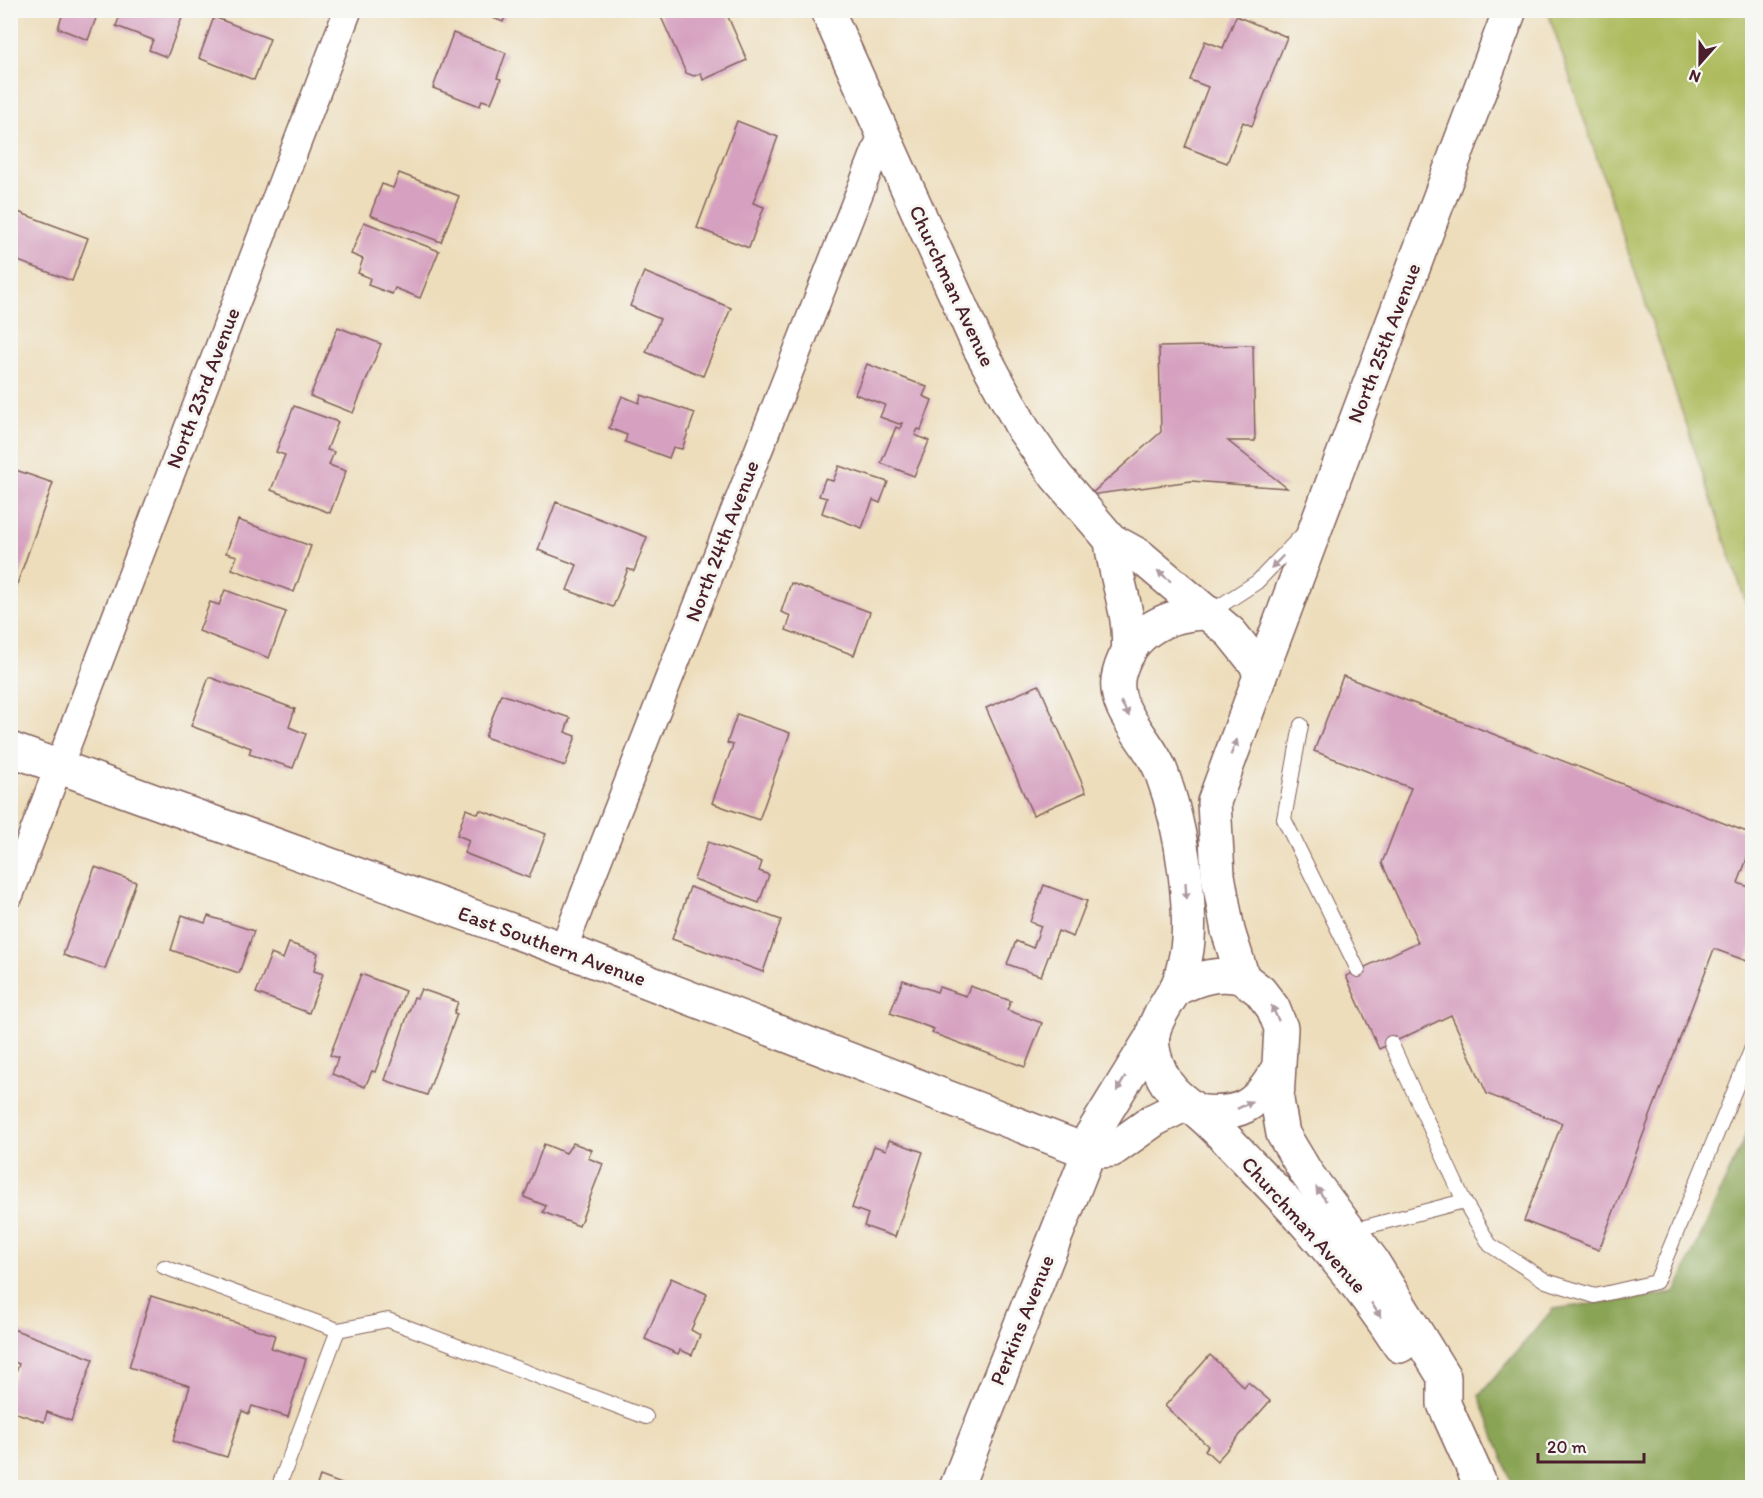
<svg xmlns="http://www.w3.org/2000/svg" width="1763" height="1498" font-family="Itim,sans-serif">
<rect width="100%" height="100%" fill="#f6f6f2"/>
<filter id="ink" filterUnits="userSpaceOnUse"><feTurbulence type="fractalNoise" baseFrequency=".0167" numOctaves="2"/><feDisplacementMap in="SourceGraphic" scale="12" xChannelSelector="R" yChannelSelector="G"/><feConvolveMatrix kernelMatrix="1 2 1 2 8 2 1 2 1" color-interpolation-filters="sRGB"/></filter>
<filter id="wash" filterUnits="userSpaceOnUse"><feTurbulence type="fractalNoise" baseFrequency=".008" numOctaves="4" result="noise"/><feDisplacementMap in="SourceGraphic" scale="24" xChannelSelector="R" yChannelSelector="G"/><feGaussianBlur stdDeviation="1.35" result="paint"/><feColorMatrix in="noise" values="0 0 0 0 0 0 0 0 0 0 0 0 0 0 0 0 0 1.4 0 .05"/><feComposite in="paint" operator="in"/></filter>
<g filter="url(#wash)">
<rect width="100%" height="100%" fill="#edddbb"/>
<!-- green -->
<polygon fill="#aebc5e" stroke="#7c6e44" stroke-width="1.5" points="1551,10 1752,11 1752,621 1549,15"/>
<!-- forest -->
<polygon fill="#8aa455" stroke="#6a6240" stroke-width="1.5" points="1752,1121 1752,1487 1514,1487 1479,1396 1553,1309 1675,1293"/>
<g id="blocks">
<!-- building -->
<g fill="#d6a1c0">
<polygon points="64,10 99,10 88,40 58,28"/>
<polygon points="122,10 185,10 167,57 149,50 153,40 116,26"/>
<polygon points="473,10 508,10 503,22"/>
<polygon points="658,10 725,10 747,60 703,80 701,73 694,76 686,73"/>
<polygon points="1236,16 1287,37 1252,126 1243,122 1227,163 1185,147 1208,87 1190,80 1205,41 1223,48"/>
<polygon points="214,17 270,39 254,80 199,58"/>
<polygon points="453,33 506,53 497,78 501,79 491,103 482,100 480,106 433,88"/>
<polygon points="737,121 778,137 753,203 764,207 749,248 697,228"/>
<polygon points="399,173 459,196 441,242 370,215 382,184 393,188"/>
<polygon points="18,212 88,238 72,281 10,258 10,221 14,223"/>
<polygon points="364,222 439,251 420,298 395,288 392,294 368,285 370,278 358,273 363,259 351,254"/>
<polygon points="644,272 731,308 703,376 646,352 660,319 630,306"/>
<polygon points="338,327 381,344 353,413 310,396"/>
<polygon points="1253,345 1255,441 1228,441 1287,488 1191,481 1090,495 1161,432 1159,347"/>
<polygon points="867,364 927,387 923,396 932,400 921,430 918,429 915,435 929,441 914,476 881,463 896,427 900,429 902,423 899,424 880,417 885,405 855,394"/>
<polygon points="641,395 695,413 682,449 673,447 669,458 625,442 627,435 609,428 622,396 639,403"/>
<polygon points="294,406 338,422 327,450 334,452 329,465 346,471 330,513 271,490 285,455 276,452"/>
<polygon points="839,466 888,482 880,503 873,500 862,528 822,513 827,498 819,496 825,479 833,481"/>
<polygon points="10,468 53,483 11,601 10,601"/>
<polygon points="556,502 647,537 634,571 628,569 613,607 567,590 577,565 538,550"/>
<polygon points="238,520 311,546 294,592 232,569 237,556 226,553"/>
<polygon points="791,583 870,612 854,655 786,630 791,616 781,612"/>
<polygon points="225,590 286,612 269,658 199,631 210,602 219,605"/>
<polygon points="1343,676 1752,834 1752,845 1738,883 1752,888 1752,947 1747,961 1714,949 1599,1250 1524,1221 1562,1123 1487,1094 1451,1015 1379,1049 1346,976 1418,942 1382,863 1411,788 1314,751"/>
<polygon points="209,677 295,709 289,727 306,734 293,768 249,754 251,748 191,726"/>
<polygon points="1039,685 1086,792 1033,815 986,708"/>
<polygon points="501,694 570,718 565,732 576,736 565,766 485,737"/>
<polygon points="737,714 790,733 759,820 712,803 733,745 727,743"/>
<polygon points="466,809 478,814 480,810 546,834 529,878 464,853 469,840 457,835"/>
<polygon points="708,842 762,862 759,871 769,875 759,903 694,879"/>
<polygon points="95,867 136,882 105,969 63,955"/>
<polygon points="1044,885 1087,901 1073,937 1058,931 1041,976 1007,964 1016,941 1033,948 1041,926 1030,922"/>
<polygon points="690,887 781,920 763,972 672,939"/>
<polygon points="182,915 205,923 208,916 254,931 239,973 171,950"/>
<polygon points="289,943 318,953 314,971 323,974 309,1013 256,993 271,954 283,959"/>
<polygon points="361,974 405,991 375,1072 372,1071 365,1087 332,1074 338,1058 330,1055"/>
<polygon points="903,980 937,992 939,987 966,996 970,986 1011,1001 1007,1010 1042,1023 1025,1067 932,1033 934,1029 890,1013"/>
<polygon points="421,989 458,1002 454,1013 457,1014 427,1095 385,1080 414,997 417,998"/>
<polygon points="889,1140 923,1152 895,1237 864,1226 868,1214 852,1208 874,1146 886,1150"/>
<polygon points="573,1143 592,1150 588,1158 603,1164 579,1226 543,1212 546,1206 524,1197 544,1144 566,1153"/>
<polygon points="671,1278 707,1294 691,1330 700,1335 692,1355 680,1350 678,1354 645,1339"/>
<polygon points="151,1296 275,1335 271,1348 306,1359 288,1417 252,1406 249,1414 242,1411 227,1457 173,1441 190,1386 129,1367"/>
<polygon points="10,1328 93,1359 71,1421 47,1412 44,1422 10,1411 10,1387 19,1364 10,1360"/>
<polygon points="1210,1355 1244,1387 1248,1382 1270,1401 1217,1461 1205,1450 1208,1446 1165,1406"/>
<polygon points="320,1476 350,1487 349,1488 316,1488"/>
</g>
</g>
</g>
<g filter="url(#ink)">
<use href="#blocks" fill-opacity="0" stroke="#83625d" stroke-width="1.5"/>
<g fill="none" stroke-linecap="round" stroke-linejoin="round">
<defs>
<g id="lane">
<polyline points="1209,613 1257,582 1303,534"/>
<polyline points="1301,725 1284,819 1358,970"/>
<polyline points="1391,1043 1464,1201"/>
<polyline points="1350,1231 1464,1201 1490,1245 1546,1281 1595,1296 1656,1282 1752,1048"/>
<polyline points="164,1267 338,1330 278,1488"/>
<polyline points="338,1330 388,1320 646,1417"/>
</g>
<g id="street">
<polyline points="10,894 348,10"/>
<polyline points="563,949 882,135"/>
</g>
<g id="secondary">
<polyline points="827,10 979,347 1023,429 1056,476 1111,540 1140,556 1231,633 1256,664 1260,676 1214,802 1218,875 1228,931 1243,978 1260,991 1273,1008 1281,1028 1277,1100 1283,1134 1307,1174 1371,1259 1444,1377 1444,1404 1482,1488"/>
<path d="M1111,540C1115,581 1132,613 1128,654"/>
<path d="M1209,613C1168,613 1130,631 1119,674C1110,709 1149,740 1161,771C1173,803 1181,839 1185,873C1188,898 1191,930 1186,955C1184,965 1181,981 1175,990C1156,1022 1143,1034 1161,1073C1169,1092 1183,1100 1198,1112C1219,1130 1237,1150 1256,1170C1310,1225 1358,1281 1400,1346"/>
<polyline points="1260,676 1510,10"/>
<polyline points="10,749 563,949 1089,1152 1112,1150 1154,1120 1186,1104"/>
<path d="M1176,989C1198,978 1219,971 1243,978"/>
<path d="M1197,1111C1239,1117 1257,1106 1277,1070"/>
<polyline points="956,1488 1089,1152 1091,1136 1153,1035"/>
</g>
</defs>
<!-- lane casing -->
<use href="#lane" stroke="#83625d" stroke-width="16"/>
<!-- street casing -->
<use href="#street" stroke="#83625d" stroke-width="30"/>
<!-- secondary casing -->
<use href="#secondary" stroke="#83625d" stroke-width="36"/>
<!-- lane -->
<use href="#lane" stroke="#fff" stroke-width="14"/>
<!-- street -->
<use href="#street" stroke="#fff" stroke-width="27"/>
<!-- secondary -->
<use href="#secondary" stroke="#fff" stroke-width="33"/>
</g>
<!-- one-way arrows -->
<defs><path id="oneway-solid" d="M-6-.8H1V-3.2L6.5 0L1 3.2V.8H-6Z" transform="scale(1.5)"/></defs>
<g fill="#ae9aa0">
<use href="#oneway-solid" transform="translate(1277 562) rotate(134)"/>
<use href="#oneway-solid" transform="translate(1164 576) rotate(-141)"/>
<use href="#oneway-solid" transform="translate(1125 709) rotate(60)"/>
<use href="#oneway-solid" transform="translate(1234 747) rotate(-68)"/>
<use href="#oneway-solid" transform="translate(1186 891) rotate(87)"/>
<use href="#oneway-solid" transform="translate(1275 1013) rotate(-115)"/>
<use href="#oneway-solid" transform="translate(1121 1084) rotate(121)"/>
<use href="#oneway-solid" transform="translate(1245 1105) rotate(-26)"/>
<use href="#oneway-solid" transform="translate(1321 1194) rotate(-126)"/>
<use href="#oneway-solid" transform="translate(1376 1310) rotate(57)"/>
</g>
</g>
<g text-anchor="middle" stroke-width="6" stroke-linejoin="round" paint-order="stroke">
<!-- street labels -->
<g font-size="21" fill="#4a1f2b" stroke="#f6f6f2">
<text transform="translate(952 286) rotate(65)" y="7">Churchman Avenue</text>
<text transform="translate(1384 343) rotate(-69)" y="7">North 25th Avenue</text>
<text transform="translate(203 388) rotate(-69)" y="7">North 23rd Avenue</text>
<text transform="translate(722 541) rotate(-69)" y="7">North 24th Avenue</text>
<text transform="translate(552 946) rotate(20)" y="7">East Southern Avenue</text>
<text transform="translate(1304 1225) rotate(48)" y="7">Churchman Avenue</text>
<text transform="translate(1022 1320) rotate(-68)" y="7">Perkins Avenue</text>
</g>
</g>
<!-- margin -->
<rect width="1763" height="1498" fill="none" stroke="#f6f6f2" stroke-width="36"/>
<!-- north arrow -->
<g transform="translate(1700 63) rotate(201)" stroke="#f6f6f2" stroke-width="4.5" paint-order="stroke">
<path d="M0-4.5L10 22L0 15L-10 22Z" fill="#4a1f2b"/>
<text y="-9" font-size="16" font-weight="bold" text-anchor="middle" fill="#4a1f2b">N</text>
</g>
<!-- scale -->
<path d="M1538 1453v9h106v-9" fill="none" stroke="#4a1f2b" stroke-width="3"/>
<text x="1547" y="1453" font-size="18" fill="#4a1f2b" stroke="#f6f6f2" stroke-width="4.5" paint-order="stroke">20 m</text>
</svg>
